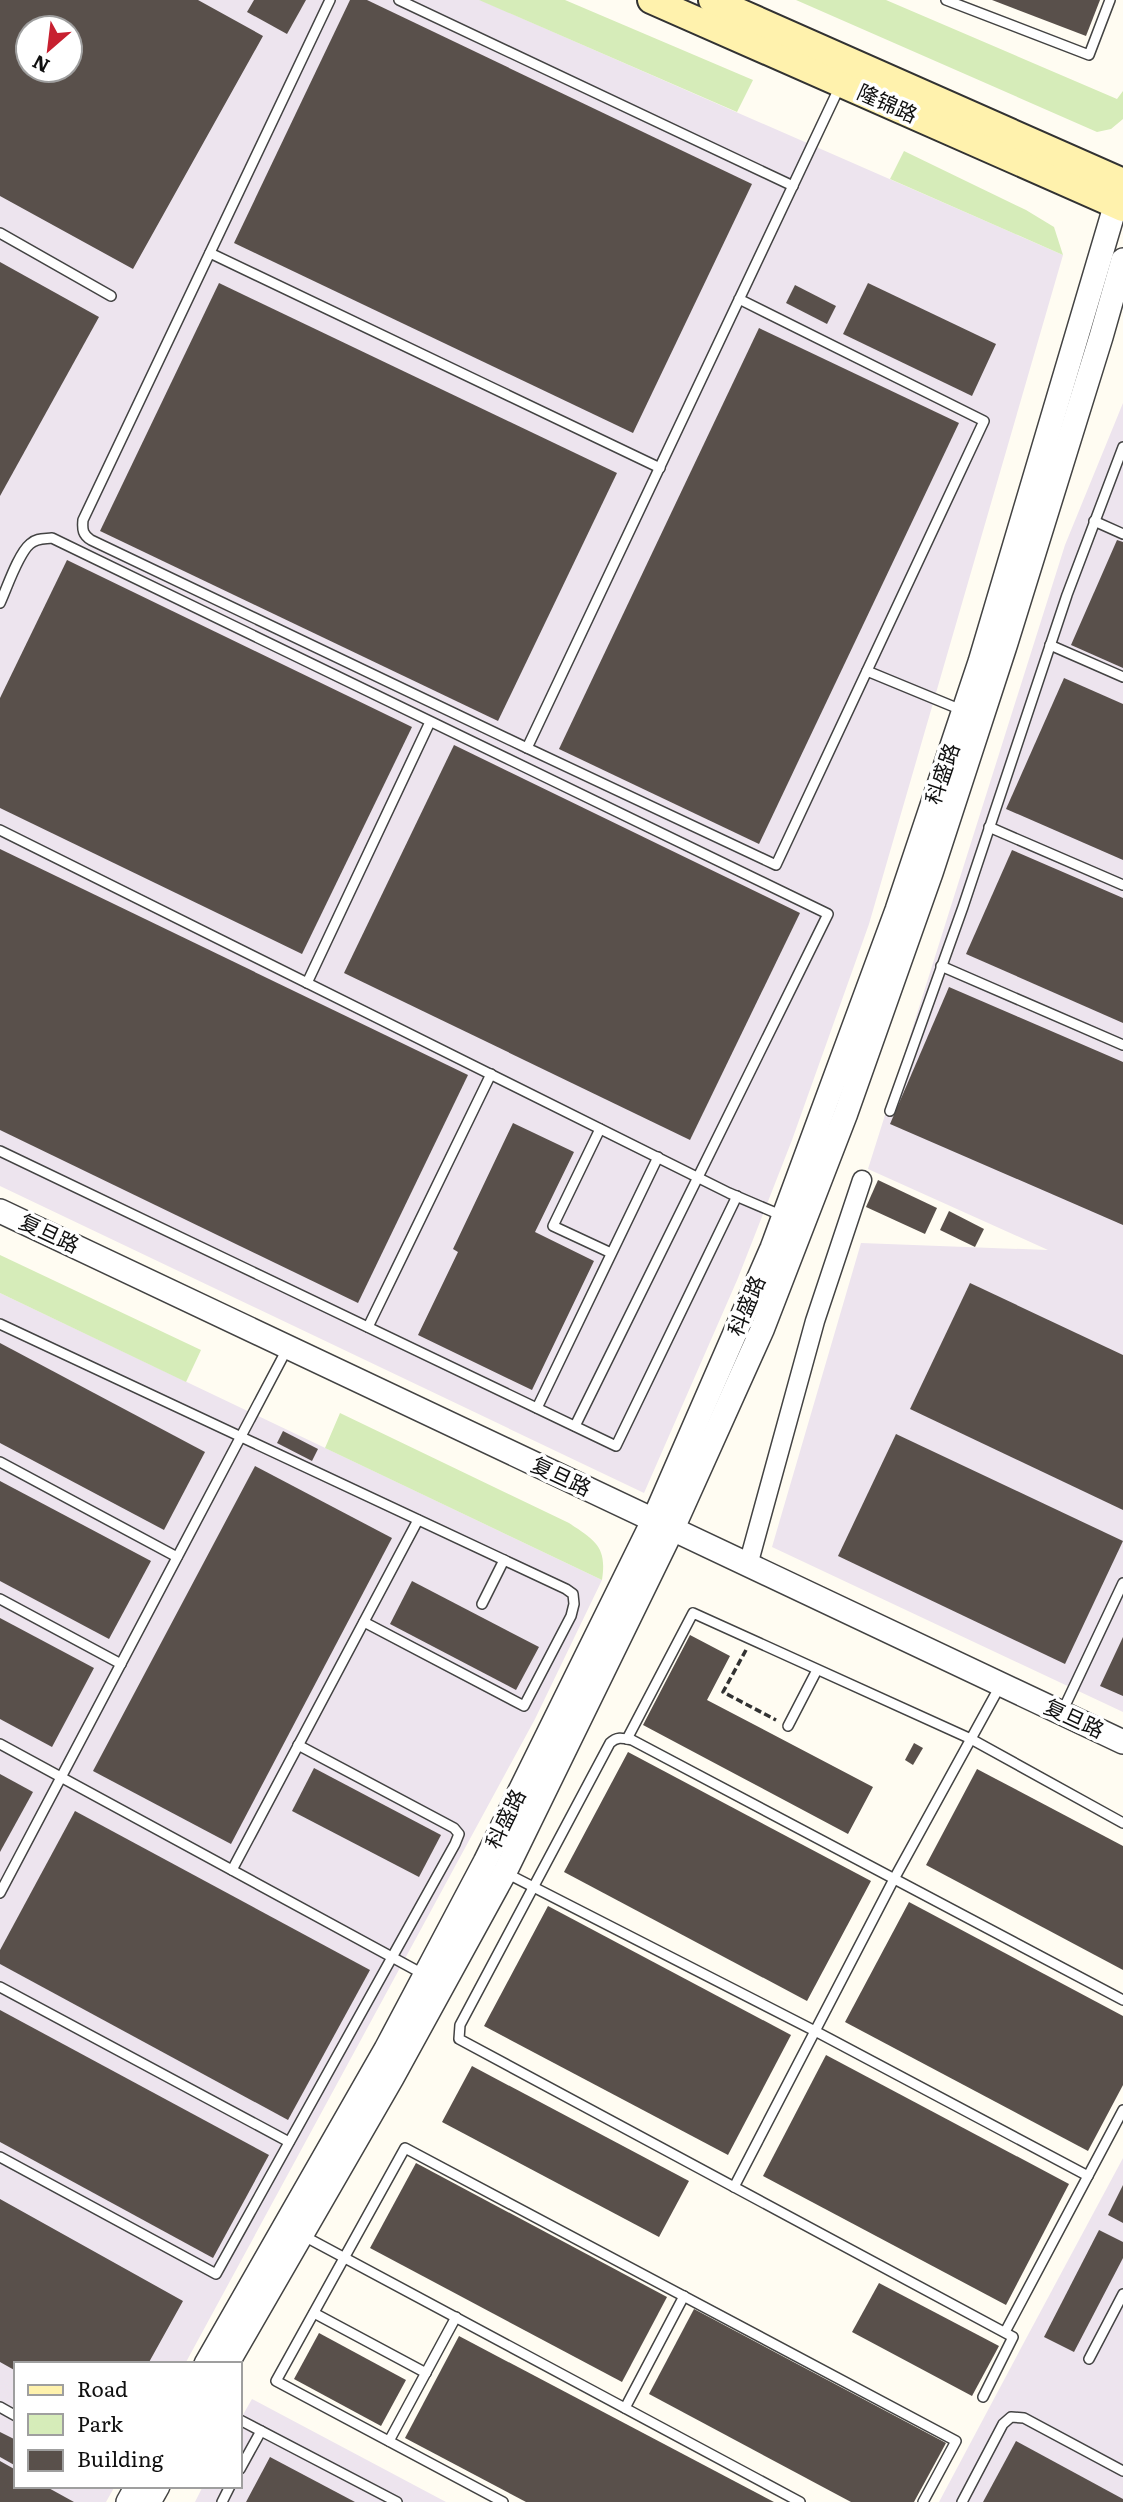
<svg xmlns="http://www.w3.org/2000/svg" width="1123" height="2502" font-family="Literata,'Noto Sans SC',serif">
<rect width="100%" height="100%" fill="#fffcf2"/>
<!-- industrial -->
<g fill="#ede4ee" fill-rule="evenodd">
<path d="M0,0H480L1063,255L869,924L792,1140L738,1278L644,1493L0,1186ZM28,28H70V70H28Z"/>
<polygon points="1123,403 1123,1712 772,1547 861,1243 1048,1250 868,1169 1065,545"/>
<polygon points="0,1293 602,1580 535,1719 185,2364 16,2364 16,2486 115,2486 106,2502 0,2502"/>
<polygon points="1123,2158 1123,2502 939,2502 1021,2348"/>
<polygon points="252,2399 446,2502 195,2502 203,2486 240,2486 240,2420"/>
</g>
<!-- green -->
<g fill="#d6ecb9">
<polygon points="479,0 565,0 753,80 737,112"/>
<polygon points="796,0 886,0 1117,99 1123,91 1123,119 1111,129 1097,132"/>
<polygon points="904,151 1026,210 1054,227 1063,255 890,179"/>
<polygon points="0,1255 201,1350 186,1382 0,1293"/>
<path d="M340,1413L569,1523C596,1541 607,1547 602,1580L325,1448Z"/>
</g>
<!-- building -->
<g fill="#59504b" fill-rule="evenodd">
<path d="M0,0H198L263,36L133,269L0,196ZM28,28H70V70H28Z"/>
<polygon points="254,0 306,0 287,34 247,12"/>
<polygon points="350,0 367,0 752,184 633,433 234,243"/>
<polygon points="992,0 1100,0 1086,36"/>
<polygon points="0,262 99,317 0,496"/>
<polygon points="219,283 617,473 498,721 100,531"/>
<polygon points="868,283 996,344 972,396 843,334"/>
<polygon points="795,285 836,306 827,324 786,303"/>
<polygon points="759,328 959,423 759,844 559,749"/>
<polygon points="1117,540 1123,542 1123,668 1071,645"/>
<polygon points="67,560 412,727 302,954 0,808 0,698"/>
<polygon points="1064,678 1123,704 1123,860 1006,809"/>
<polygon points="454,745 800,913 690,1140 344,973"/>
<polygon points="0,849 468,1075 358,1303 0,1130"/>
<polygon points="1012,850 1123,898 1123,1023 966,954"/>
<polygon points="949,987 1123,1062 1123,1225 890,1124"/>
<polygon points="513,1123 574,1152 535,1232 594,1261 532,1390 418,1335 458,1252 453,1249"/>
<polygon points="878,1180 937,1208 925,1234 866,1207"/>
<polygon points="949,1211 984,1229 975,1247 940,1230"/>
<polygon points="970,1283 1123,1355 1123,1510 910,1409"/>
<polygon points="0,1343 205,1452 164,1530 0,1443"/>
<polygon points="283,1431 318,1449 312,1461 277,1443"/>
<polygon points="896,1434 1123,1541 1065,1664 838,1556"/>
<polygon points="255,1466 392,1538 231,1844 93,1771"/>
<polygon points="0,1481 151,1561 109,1639 0,1581"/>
<polygon points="412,1581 539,1647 516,1690 390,1624"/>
<polygon points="0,1618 94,1668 52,1747 0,1719"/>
<polygon points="690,1635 730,1656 707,1700 873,1787 848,1834 643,1725"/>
<polygon points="1123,1637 1123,1696 1100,1686"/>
<polygon points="914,1743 923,1748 913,1765 905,1760"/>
<polygon points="628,1752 871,1881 807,2001 564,1872"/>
<polygon points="314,1768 441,1835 419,1877 292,1811"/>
<polygon points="977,1769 1123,1846 1123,1970 926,1865"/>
<polygon points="0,1774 33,1792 0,1852"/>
<polygon points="75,1811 370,1970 288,2120 0,1964 0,1950"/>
<polygon points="909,1902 1123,2016 1123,2085 1088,2151 845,2022"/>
<polygon points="548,1906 791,2035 728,2155 484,2026"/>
<polygon points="0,2010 269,2155 213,2258 0,2142"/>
<polygon points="826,2055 1069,2184 1006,2305 763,2176"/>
<polygon points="472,2066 689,2181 659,2237 442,2122"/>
<polygon points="416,2163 667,2297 622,2382 370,2248"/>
<polygon points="1123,2185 1123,2223 1108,2215"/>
<polygon points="0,2199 183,2301 148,2364 16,2364 16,2371 0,2362"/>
<polygon points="1099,2230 1123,2242 1123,2258 1074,2352 1044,2337"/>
<polygon points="879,2283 999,2346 972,2396 852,2332"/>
<polygon points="694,2309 946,2443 914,2502 851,2502 649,2394"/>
<polygon points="319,2333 406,2380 381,2426 294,2379"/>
<polygon points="459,2336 774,2502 526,2502 405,2438"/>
<polygon points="0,2432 16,2440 16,2466 0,2457"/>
<polygon points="1016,2441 1123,2499 1123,2502 983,2502"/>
<polygon points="270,2457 355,2502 246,2502"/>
<polygon points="0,2461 16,2470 16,2486 45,2486 74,2502 0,2502"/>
</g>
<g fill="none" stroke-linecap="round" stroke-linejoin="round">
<defs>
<g id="service">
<path d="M330,0L83,520C82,530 83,535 91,540L527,748"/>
<polyline points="399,0 793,186"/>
<polyline points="946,0 1089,55 1110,0"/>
<polyline points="0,233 111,296"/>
<polyline points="210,253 660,468"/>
<polyline points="739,299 984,421 776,865 527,748 840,86"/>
<polyline points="1094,521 1123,534"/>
<path d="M0,603C7,588 18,554 30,544C36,538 44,539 52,538L828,914L575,1426"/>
<polyline points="1050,645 1123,677"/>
<polyline points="867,671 964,711"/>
<polyline points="989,827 1123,885"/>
<polyline points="0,830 729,1193 783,1216"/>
<polyline points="941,966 1123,1045"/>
<polyline points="307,983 430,722"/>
<polyline points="890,1111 963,907 1067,595 1123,447"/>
<polyline points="600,1129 553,1226 611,1253"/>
<polyline points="0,1151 616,1446 737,1196"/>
<polyline points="0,1324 566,1589 573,1594 574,1604 571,1616 524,1706 364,1622"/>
<polyline points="368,1327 491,1074"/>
<polyline points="537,1408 658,1157"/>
<polyline points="0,1462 177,1557"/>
<polyline points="0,1599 121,1664"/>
<polyline points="482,1604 504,1560"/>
<polyline points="1062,1712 1123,1583"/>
<polyline points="788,1726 817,1670"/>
<polyline points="627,1739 693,1613 971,1739 1123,1823"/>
<polyline points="0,1744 423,1974"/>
<polyline points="232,1870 418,1520"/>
<polyline points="506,1873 815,2031 1088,2176"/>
<polyline points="0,1893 287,1349"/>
<polyline points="0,1987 289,2142"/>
<polyline points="0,2157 216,2274 455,1844 459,1834 454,1828 298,1745"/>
<polyline points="734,2187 894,1879 1000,1686"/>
<polyline points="302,2235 800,2502"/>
<polyline points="314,2313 426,2373"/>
<polyline points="1005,2332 1123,2110"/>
<polyline points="1089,2359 1123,2294"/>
<path d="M983,2397L1013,2337L459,2039L460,2025L610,1743C617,1736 623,1738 632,1740L1123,2000"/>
<polyline points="0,2407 16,2416"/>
<polyline points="625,2408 684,2296"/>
<polyline points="240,2420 397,2502"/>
<polyline points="389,2441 456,2317"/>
<polyline points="240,2469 261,2431"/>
<polyline points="222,2502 230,2486"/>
<polyline points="503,2502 276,2381 405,2148 956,2441 923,2502"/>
<polyline points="962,2502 1003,2424 1011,2417 1024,2418 1123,2471"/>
</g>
<polyline id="minor" points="748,1565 815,1321 862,1180"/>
<g id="tertiary">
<polyline points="0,1211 1123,1742"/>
<polyline points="206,2364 386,2049 485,1862 653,1521 772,1248 897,910 980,662 1120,190"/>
<polyline points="227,2364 392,2078 505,1872 672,1530 762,1330 846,1113 931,873 1006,643 1101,337 1123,260"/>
<polyline points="128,2502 137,2486"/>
<polyline points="149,2502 158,2486"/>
</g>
<g id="secondary">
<polyline points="651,0 1123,208"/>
<polyline points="712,0 1123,182"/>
</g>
</defs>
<!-- service casing -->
<use href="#service" stroke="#434343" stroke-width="12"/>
<!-- minor casing -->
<use href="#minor" stroke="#434343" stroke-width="21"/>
<!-- tertiary casing -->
<use href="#tertiary" stroke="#434343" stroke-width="26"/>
<!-- secondary casing -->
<use href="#secondary" stroke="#323232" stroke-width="30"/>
<!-- path -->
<polyline stroke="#323232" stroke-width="3.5" stroke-dasharray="7 3.5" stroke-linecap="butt" points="746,1650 723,1692 776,1720"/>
<!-- service -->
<use href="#service" stroke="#fff" stroke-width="9"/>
<!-- minor -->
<use href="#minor" stroke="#fff" stroke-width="18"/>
<!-- tertiary -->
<use href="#tertiary" stroke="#fff" stroke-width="23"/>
<!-- secondary -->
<use href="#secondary" stroke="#fff2ad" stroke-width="26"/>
</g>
<g text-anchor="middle" stroke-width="7" stroke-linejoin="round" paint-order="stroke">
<!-- street labels -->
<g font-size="21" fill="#101010" stroke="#fff">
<text transform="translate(887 104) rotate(24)" y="7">隆锦路</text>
<text transform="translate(943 774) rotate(-71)" y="7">科盛路</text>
<text transform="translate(49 1234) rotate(25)" y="7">复旦路</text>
<text transform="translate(747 1306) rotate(-67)" y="7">科盛路</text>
<text transform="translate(561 1477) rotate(25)" y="7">复旦路</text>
<text transform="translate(1074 1719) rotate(25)" y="7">复旦路</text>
<text transform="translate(506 1819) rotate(-64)" y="7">科盛路</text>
</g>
</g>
<!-- legend -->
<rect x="14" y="2362" width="228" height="126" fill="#ffffff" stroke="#9f9f9f" stroke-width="2"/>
<rect x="28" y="2385" width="35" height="10" fill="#fff2ad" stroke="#9f9f9f" stroke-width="2"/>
<text x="77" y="2397" font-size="21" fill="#101010">Road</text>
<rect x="28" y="2414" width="35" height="21" fill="#d6ecb9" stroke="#9f9f9f" stroke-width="2"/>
<text x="77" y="2432" font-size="21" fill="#101010">Park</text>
<rect x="28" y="2450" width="35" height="21" fill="#59504b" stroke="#9f9f9f" stroke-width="2"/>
<text x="77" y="2467" font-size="21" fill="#101010">Building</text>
<!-- north arrow -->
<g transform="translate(49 49) rotate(208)"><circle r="33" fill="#ffffff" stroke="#9f9f9f" stroke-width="2"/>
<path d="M0-5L12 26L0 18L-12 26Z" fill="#c72030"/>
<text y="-10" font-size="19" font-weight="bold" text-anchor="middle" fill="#101010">N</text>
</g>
</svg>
